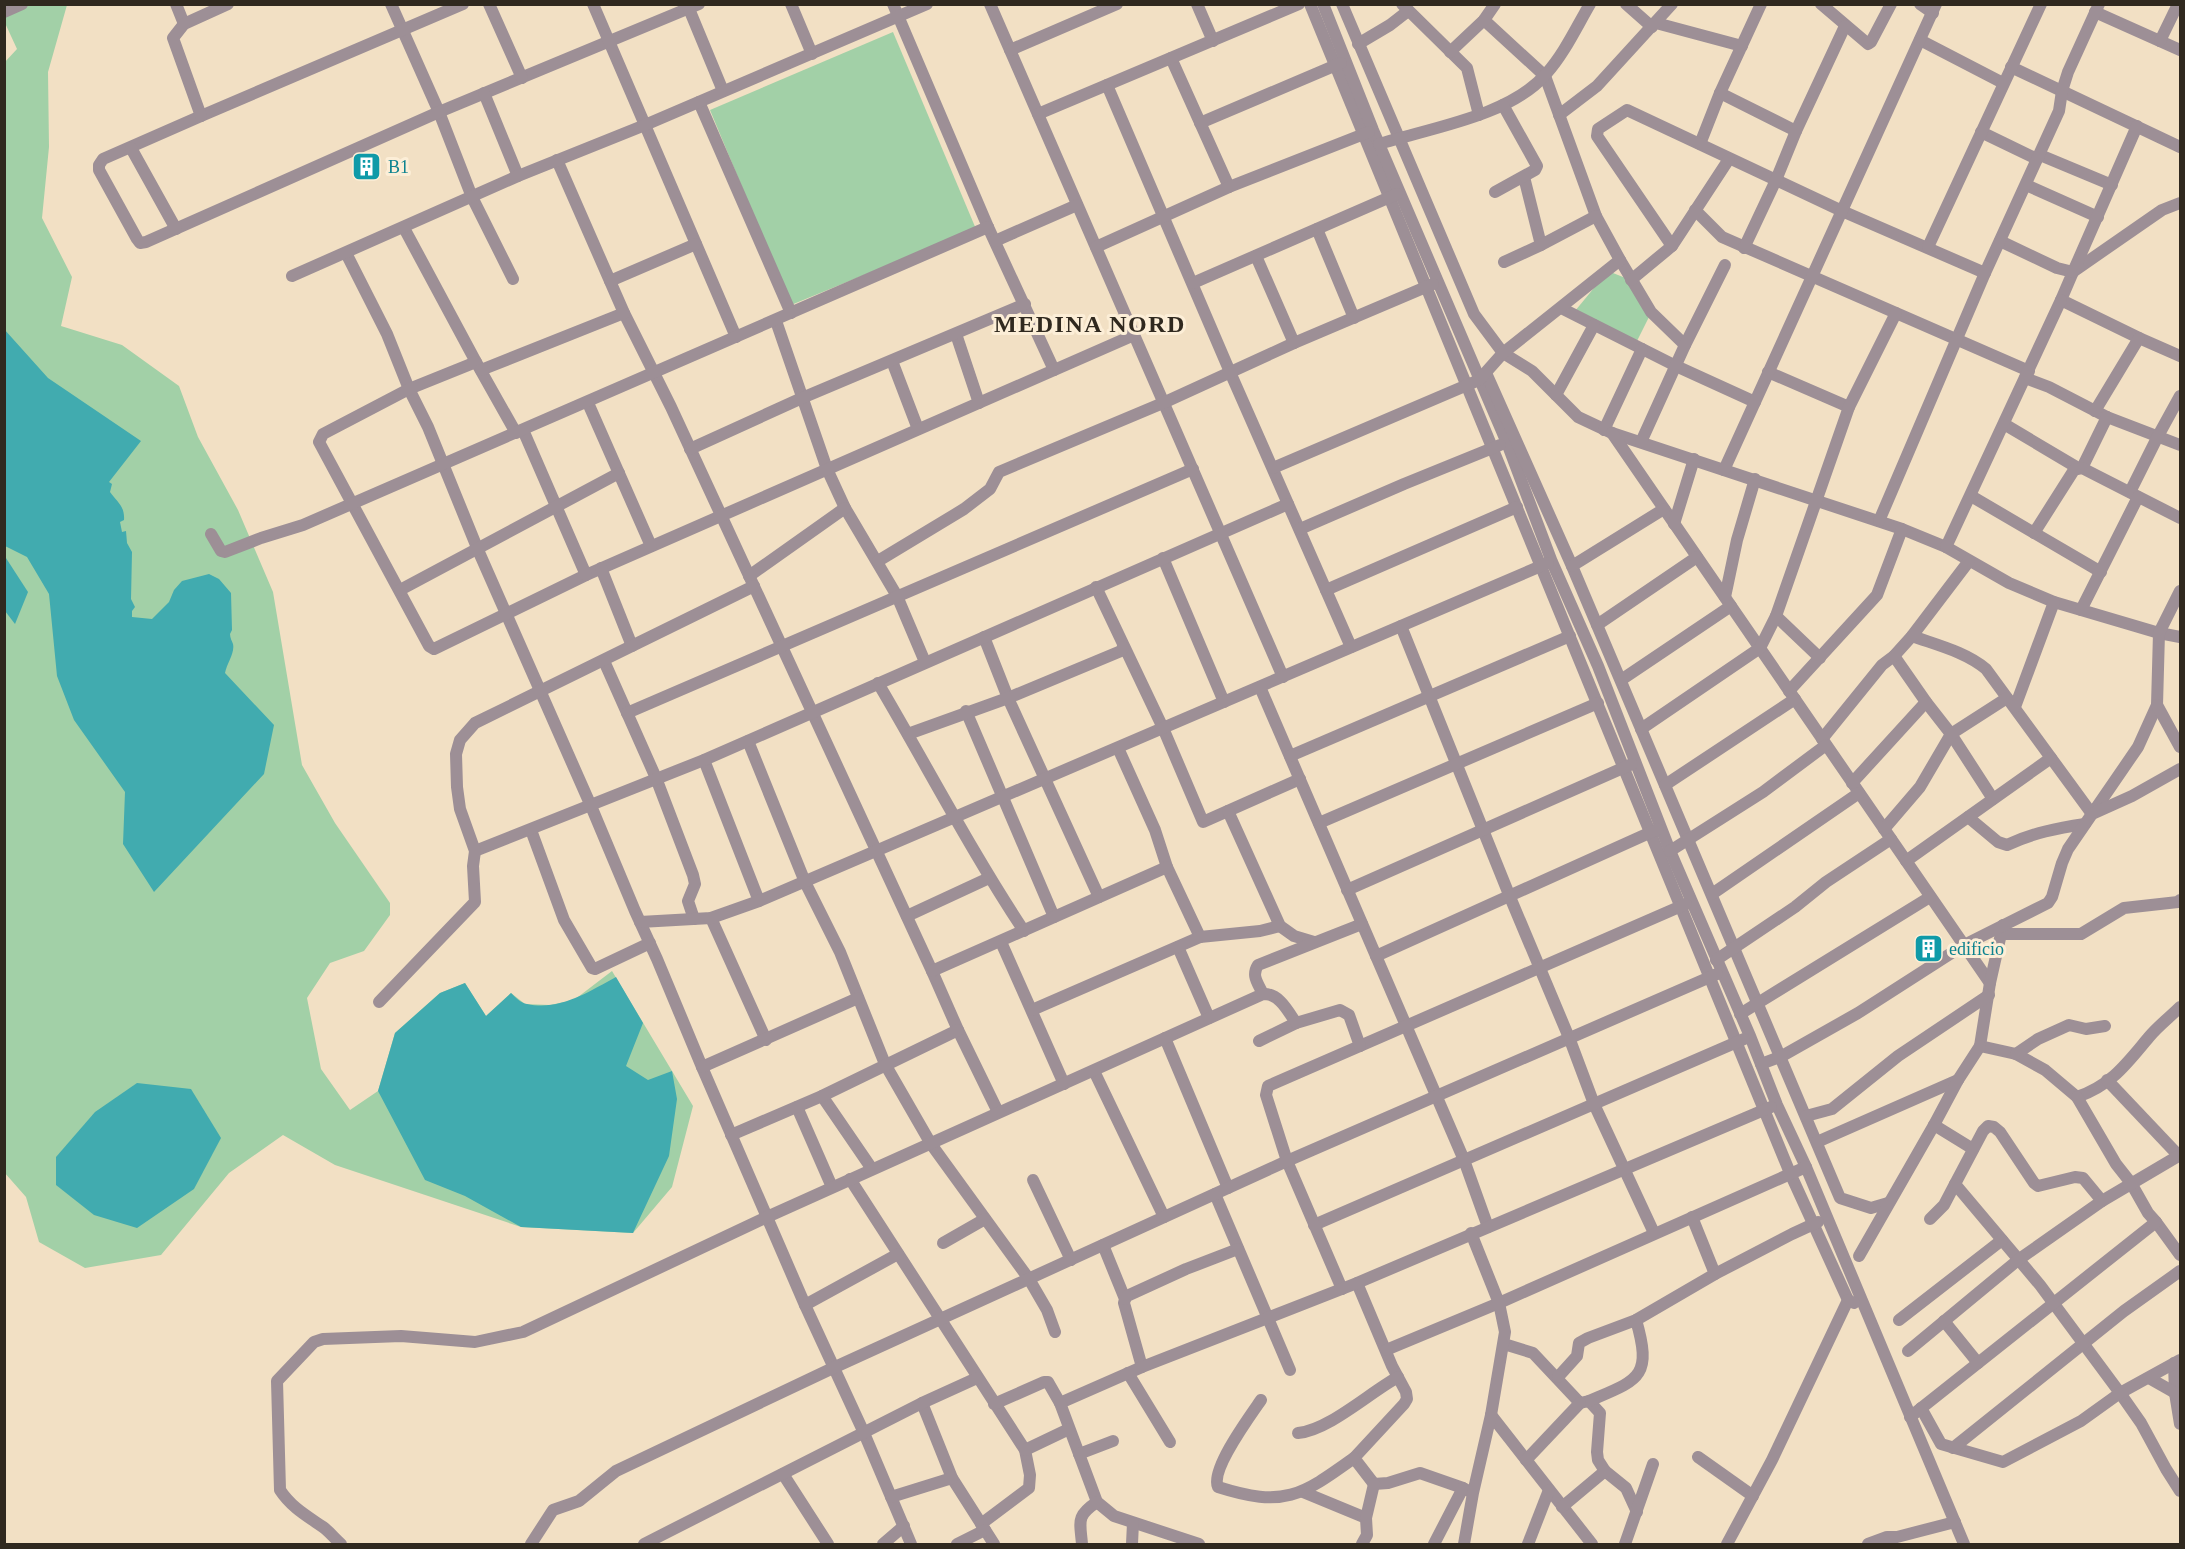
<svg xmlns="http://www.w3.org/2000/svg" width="2185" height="1549" font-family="Georgia,serif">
<rect width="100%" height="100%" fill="#f2e0c4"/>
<!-- green -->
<g fill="#a2d0a7">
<polygon points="5,5 67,5 48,72 49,147 42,218 72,277 61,326 122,345 179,386 198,437 238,510 273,592 302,765 335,823 390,903 390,915 364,951 330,963 307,998 321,1069 350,1110 378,1091 395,1033 440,993 465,983 486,1016 511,993 525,1004 550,1005 574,1000 612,971 693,1106 672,1187 633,1233 521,1227 335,1165 283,1135 229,1173 161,1255 85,1268 39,1242 26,1197 4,1172 4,63 17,49 5,23"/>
<polygon points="893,32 976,229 791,305 710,110"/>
<polygon points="1608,271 1628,279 1650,315 1637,341 1575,311"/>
</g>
<!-- water -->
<g fill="#41abaf">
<path d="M4,329L48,378L141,441L109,482L112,484L110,492C117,502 125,506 124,520L120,522L122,532L126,531L127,543L132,552L131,599L135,607L132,611V617L152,619L169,602L174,590L182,581L209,574L219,579L231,593L232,630L230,634C230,638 232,641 233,644C235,653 227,663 225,673L274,725L264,774L154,892L123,844L125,792L74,720L57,676L49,594L27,557L5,546Z"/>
<polygon points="4,555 28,592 15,624 5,611"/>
<path d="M616,977L643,1023L626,1066L648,1080L672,1071L677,1099L669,1156L633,1233L521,1227L465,1196L425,1180L378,1091L395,1033L440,993L465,983L486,1016L511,993C515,997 521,1003 527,1004C560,1011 588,992 616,977Z"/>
<polygon points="137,1083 191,1089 221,1138 194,1189 137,1228 94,1215 56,1185 56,1157 95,1112"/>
</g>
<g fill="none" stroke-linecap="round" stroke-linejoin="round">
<!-- minor -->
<g stroke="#9d8f96" stroke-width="12">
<polyline points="176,4 184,24"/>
<polyline points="391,4 439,112 472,197 513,279"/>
<polyline points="463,4 201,116 103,159 99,165 99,170 137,239 140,243 146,242 439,112 699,4"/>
<polyline points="489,4 522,78"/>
<polyline points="593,4 736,337"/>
<polyline points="687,4 723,91"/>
<polyline points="791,4 812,54"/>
<polyline points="893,4 988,227 1054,370"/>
<polyline points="990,4 1283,677"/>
<polyline points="1197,4 1213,41"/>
<polyline points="1310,4 1790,1173 1848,1300"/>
<polyline points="1323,4 1373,130 1507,443 1552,562 1598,666 1670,851 1750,1036 1777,1105 1806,1167 1964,1544"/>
<polyline points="1342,4 1474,314 1503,353 1532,371 1578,417 1612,433 1902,529 1946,547 2009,583 2054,602 2159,633 2180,637"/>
<polyline points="1402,4 1467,68 1479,115"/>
<polyline points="1626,4 1652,27"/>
<polyline points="1821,4 1868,44 1871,42 1891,4"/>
<polyline points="1920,4 1933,13"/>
<polyline points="4,12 22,4"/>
<polyline points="2095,12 2180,50"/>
<polyline points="1484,20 1545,76 1596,216 1620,260 1651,312 1685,345"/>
<polyline points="1656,23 1742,46"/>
<polyline points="1920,40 2003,83"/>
<polyline points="2160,41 2178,4"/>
<polyline points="1358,44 1390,25 1408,11"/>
<polyline points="1010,50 1117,4"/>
<polyline points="1450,52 1484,20 1495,4"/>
<polyline points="1171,58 1229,187"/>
<polyline points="2011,67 2180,147"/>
<polyline points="1107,85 1230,372 1351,647"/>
<polyline points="484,93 518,176"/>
<polyline points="1720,93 1796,131"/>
<polyline points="699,102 791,313"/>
<polyline points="1038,114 1299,4"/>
<polyline points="1559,115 1597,86 1672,4"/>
<polyline points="201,116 173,38 184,24 228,4"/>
<polyline points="1200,123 1341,63"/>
<polyline points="1981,132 2037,159"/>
<path d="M1379,144C1430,128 1510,116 1546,74C1564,54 1576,28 1590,4"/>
<polyline points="1700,144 1720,93 1761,4"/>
<polyline points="131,148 176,229"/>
<polyline points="2040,155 2112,185"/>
<polyline points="557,160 624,313 671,407 932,971 958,1030 998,1112"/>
<polyline points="1524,177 1541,245"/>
<polyline points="2026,185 2098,217"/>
<polyline points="1495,192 1535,170 1537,166 1503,105"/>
<polyline points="1695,210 1722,237 2029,371"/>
<polyline points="404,228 476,362 516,433"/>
<polyline points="1317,229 1354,318"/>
<polyline points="995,241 1077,205"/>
<polyline points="2000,241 2057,268 2073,272 2061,300 2139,338 2180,356"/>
<polyline points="1672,246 1597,136 1598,129 1627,110 1842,211 1985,273"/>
<polyline points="1096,247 1229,187 1369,132"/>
<polyline points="1928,247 2041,4"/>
<polyline points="1744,248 1776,180 1796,131 1845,26"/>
<polyline points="346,253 387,334 409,389 428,427 478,550 591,806 635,911 657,959 702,1067 805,1305 864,1433 911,1544"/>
<polyline points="1256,256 1294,343"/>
<polyline points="1504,262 1541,245 1596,216"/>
<polyline points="2074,271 2162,210 2180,203"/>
<polyline points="2073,272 2137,126"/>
<polyline points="292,276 518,176 645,125 927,4"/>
<polyline points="1631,280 1672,246 1729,159"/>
<polyline points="610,281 696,244"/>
<polyline points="1193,283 1397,194"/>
<polyline points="1561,308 1676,366 1755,402"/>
<polyline points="776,321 827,469 845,508 897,596 925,662"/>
<polyline points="956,334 979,403"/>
<polyline points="892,361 918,429"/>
<polyline points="476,362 409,389 323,434 319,442 429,646 434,649 586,575 1134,335"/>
<polyline points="481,370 624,313"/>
<polyline points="1768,372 1849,407"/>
<polyline points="1486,373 1572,566 1840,1198 1871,1208 1888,1203"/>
<polyline points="2025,378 2049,387 2107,417 2180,445"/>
<polyline points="1556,395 1594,325"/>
<polyline points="588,403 651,546"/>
<polyline points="2095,411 2139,338"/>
<polyline points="2004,424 2078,468"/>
<polyline points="523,430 586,575"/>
<polyline points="1604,430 1642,349"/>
<polyline points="1612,433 1990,983"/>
<polyline points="1641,442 1685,345 1725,265"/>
<polyline points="690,449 802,398 1025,304"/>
<polyline points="1273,468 1479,380 1503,353 1620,260"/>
<polyline points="2082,468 2107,417"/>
<polyline points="1724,470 1936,4"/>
<polyline points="2130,492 2158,436 2180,396"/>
<polyline points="1971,496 2101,572"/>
<polyline points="1879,521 1985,273 2059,111 2062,91 2068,72 2099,4"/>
<polyline points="1674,524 1694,459"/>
<polyline points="1300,529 1404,484 1500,445"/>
<polyline points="2034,533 2074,470 2082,468 2180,518"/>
<polyline points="211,534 221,551 225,552 261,538 303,525 988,227"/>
<polyline points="1946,547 2061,300"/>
<polyline points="1163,558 1224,702"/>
<polyline points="878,561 964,509 990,489 999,472 1163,403 1294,343 1433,284"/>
<polyline points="1572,566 1664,509"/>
<polyline points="601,568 632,646"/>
<polyline points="749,576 845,508"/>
<polyline points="1096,587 1163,728 1203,822 1300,779"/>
<polyline points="400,590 619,473"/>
<polyline points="1326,590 1517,507"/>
<polyline points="1725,597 1737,540 1755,479"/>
<polyline points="2081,610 2138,497"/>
<polyline points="1776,616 1820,658"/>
<polyline points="1597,625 1697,557"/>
<polyline points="1401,626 1510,897 1570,1040 1594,1104 1654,1233"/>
<path d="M1912,636C1937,645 1966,652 1986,669L2092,814L2138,747L2157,705L2159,633L2180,591"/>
<polyline points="984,637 1008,698 1099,897"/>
<polyline points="1894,656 1926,702 1951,734 1993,799"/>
<polyline points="604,661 656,778 693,875 695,884 688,901 694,919"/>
<polyline points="1621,680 1731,606"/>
<path d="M878,683C927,766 971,851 1024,931"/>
<polyline points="1260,687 1464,1160 1488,1227"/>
<polyline points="1789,691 1877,595 1902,529"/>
<polyline points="2157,705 2180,747"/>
<polyline points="2015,707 2054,602"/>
<polyline points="966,711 1054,917"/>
<polyline points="627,713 1193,469"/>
<polyline points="1641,729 1760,648 1776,616 1849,407 1896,313"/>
<polyline points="908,734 1008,698 1121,651 1123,647"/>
<polyline points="1822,739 1882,665 1894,656 1912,636 1969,561"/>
<polyline points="748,741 805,882 840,952 885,1064 931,1144 1029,1279 1047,1310 1055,1332"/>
<polyline points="1118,748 1155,830 1167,867 1200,937"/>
<polyline points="1290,756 1570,636"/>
<polyline points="704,760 759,901"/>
<polyline points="1852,783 1926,702"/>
<polyline points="1665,785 1795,699"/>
<polyline points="1228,811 1280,926 1294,936 1314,942"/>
<path d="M1968,817L1998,842L2007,845C2032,833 2058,828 2085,824"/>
<polyline points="1319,823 1598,703"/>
<polyline points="1884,829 1920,787 1951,734 2007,698"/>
<polyline points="531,830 564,920 592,968 595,969 650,943"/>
<polyline points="475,851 704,760 1288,504"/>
<polyline points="1670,851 1763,792 1826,745"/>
<polyline points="1906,861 2051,758"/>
<polyline points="1347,890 1632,764"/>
<polyline points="1712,894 1859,793"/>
<polyline points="907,916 989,878"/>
<polyline points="711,918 766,1040"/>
<polyline points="640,922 711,918 759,901 1548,563"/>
<path d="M2003,925L1990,983L1980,1046L2016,1054L2045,1070L2077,1097C2112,1085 2127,1063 2149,1037C2158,1026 2170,1017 2180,1007"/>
<polyline points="2001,934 2081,934 2124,908 2178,902 2180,900"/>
<polyline points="1001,942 1064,1084"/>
<polyline points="1178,947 1209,1018"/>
<polyline points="1376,956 1658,829"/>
<polyline points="1716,960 1795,907 1826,882 1891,839"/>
<polyline points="932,971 1167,867"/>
<path d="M1263,994C1258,983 1251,976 1258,965L1362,924"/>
<polyline points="379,1002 475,902 473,866 475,851 460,809 457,787 456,754 460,740 475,723 754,586"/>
<polyline points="1032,1010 1200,937 1260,931 1280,926"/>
<polyline points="1740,1014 1930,897"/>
<polyline points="1165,1038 1228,1188"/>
<polyline points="1259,1041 1296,1023"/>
<polyline points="2016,1054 2038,1039 2069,1025 2086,1029 2105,1026"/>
<polyline points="1761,1064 1782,1056 1858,1013 1964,945 2048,903 2052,897 2062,863 2068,849 2092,814 2132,796 2180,769"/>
<polyline points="702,1067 858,998"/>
<polyline points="1094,1071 1164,1217"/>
<polyline points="2107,1080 2179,1156"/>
<polyline points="822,1096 872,1169"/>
<polyline points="2077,1097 2116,1164 2131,1183 2148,1213 2156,1222 2180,1255"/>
<polyline points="797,1107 832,1187"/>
<polyline points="1806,1116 1832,1109 1898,1056 1989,995"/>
<polyline points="1934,1125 1973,1149"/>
<polyline points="731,1135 822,1096 958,1030"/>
<polyline points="1817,1142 1958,1080"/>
<polyline points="850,1179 1025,1450 1030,1475 1029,1488 981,1524"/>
<polyline points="1033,1180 1071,1260"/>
<polyline points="1955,1184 1983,1131 1988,1126 1994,1127 2000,1132 2034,1183 2038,1186 2075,1177 2083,1178 2102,1201"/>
<polyline points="1215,1194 1290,1370"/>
<polyline points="1930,1219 1944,1205 1955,1184 2040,1285 2120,1393 2141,1423 2166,1469 2180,1491"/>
<polyline points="1314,1225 1744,1039"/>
<polyline points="943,1243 985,1219"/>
<polyline points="1103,1245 1125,1299 1124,1303 1142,1367"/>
<polyline points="1859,1256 1934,1125 1958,1080 1980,1046"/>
<polyline points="1715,1274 1792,1234 1818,1222"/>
<polyline points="1357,1283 1392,1366 1406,1392 1407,1399 1404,1404 1354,1458 1374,1484"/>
<polyline points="1342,1289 1287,1161 1266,1095 1268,1086 1686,904"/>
<polyline points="1125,1299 1127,1296 1186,1269 1238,1249"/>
<polyline points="805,1305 898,1254"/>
<polyline points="1899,1320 2002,1240"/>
<polyline points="1944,1321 1978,1363"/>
<polyline points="1504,1344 1533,1353 1580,1403 1589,1401 1600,1413 1597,1452 1598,1460 1605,1471"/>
<polyline points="1386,1350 1499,1303 1806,1167"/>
<polyline points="1908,1351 2018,1260 2102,1201 2180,1155"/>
<polyline points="2174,1363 2175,1393 2180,1424"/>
<polyline points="1128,1373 1170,1442"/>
<polyline points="1558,1377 1577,1356 1579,1343 1588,1338 1636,1320 1715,1274 1692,1217"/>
<polyline points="2149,1378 2179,1395"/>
<path d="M1261,1400C1250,1416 1210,1470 1218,1487C1284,1508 1301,1496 1354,1458"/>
<path d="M1589,1401C1638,1380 1653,1378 1636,1320"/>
<polyline points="922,1403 952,1478 994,1544"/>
<polyline points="1060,1403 1142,1367 1357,1283 1771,1107"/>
<polyline points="994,1404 1044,1382 1048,1382 1060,1403 1097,1502 1114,1516 1199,1544"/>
<polyline points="1921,1408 1941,1444 2003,1462 2081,1421 2120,1393 2180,1360"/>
<polyline points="1491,1415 1592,1544"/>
<polyline points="1910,1417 2156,1222"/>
<path d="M1298,1433C1329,1430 1369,1393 1398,1377"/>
<polyline points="1953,1448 2124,1311 2180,1271"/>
<polyline points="1025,1450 1069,1429"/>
<polyline points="1079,1454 1113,1441"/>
<polyline points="1698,1457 1753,1496"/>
<polyline points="1526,1460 1580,1403"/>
<polyline points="783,1474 828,1544"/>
<polyline points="1374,1484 1388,1483 1420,1473 1463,1488"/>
<polyline points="1303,1492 1366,1518"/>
<polyline points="891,1497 952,1478"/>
<polyline points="1562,1507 1605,1471 1626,1488 1637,1512"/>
<path d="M341,1544C335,1539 330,1532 323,1527C307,1516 291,1507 280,1490L277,1381L314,1342L323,1339L401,1336L475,1342L523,1332L767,1217L1263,994C1279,993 1288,1011 1296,1023L1340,1010L1349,1015L1360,1046"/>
<polyline points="531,1544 553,1510 579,1501 616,1471 833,1368 1287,1161 1717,974"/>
<polyline points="644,1544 922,1403 977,1378"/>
<polyline points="883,1544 904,1526"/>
<polyline points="957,1544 985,1530"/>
<path d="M1082,1544C1080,1521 1076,1516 1097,1502"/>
<polyline points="1132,1544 1133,1523"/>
<polyline points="1362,1544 1367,1535 1366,1518 1374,1484"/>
<polyline points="1434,1544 1463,1488 1469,1491"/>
<polyline points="1464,1544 1473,1493 1491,1415 1505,1332 1499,1303 1471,1233"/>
<polyline points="1528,1544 1549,1490"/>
<polyline points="1625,1544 1653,1464"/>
<polyline points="1727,1544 1772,1460 1848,1300 1854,1303"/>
<polyline points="1868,1544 1887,1537 1897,1537 1955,1522"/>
</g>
</g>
<!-- icons -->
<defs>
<symbol id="building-square" viewBox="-11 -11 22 22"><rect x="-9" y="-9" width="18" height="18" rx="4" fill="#0f9aa8" stroke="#fceed7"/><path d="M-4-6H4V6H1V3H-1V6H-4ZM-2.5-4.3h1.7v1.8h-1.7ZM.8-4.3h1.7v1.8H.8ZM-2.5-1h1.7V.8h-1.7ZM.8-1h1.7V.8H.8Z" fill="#fff"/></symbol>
</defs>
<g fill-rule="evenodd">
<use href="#building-square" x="350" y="150" width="33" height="33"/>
<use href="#building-square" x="1912" y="932" width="33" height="33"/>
</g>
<g text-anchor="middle" stroke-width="6" stroke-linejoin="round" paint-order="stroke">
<!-- culture labels -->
<g font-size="18" fill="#0d838f" stroke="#fceed7" text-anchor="start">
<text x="388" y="173">B1</text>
<text x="1949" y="955">edificio</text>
</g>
<!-- district labels -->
<g font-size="24" font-weight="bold" letter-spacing="1.5" fill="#30291f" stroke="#fceed7">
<text x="1090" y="332">MEDINA NORD</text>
</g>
</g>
<!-- border -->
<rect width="2185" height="1549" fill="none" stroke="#30291f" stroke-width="12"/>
</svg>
